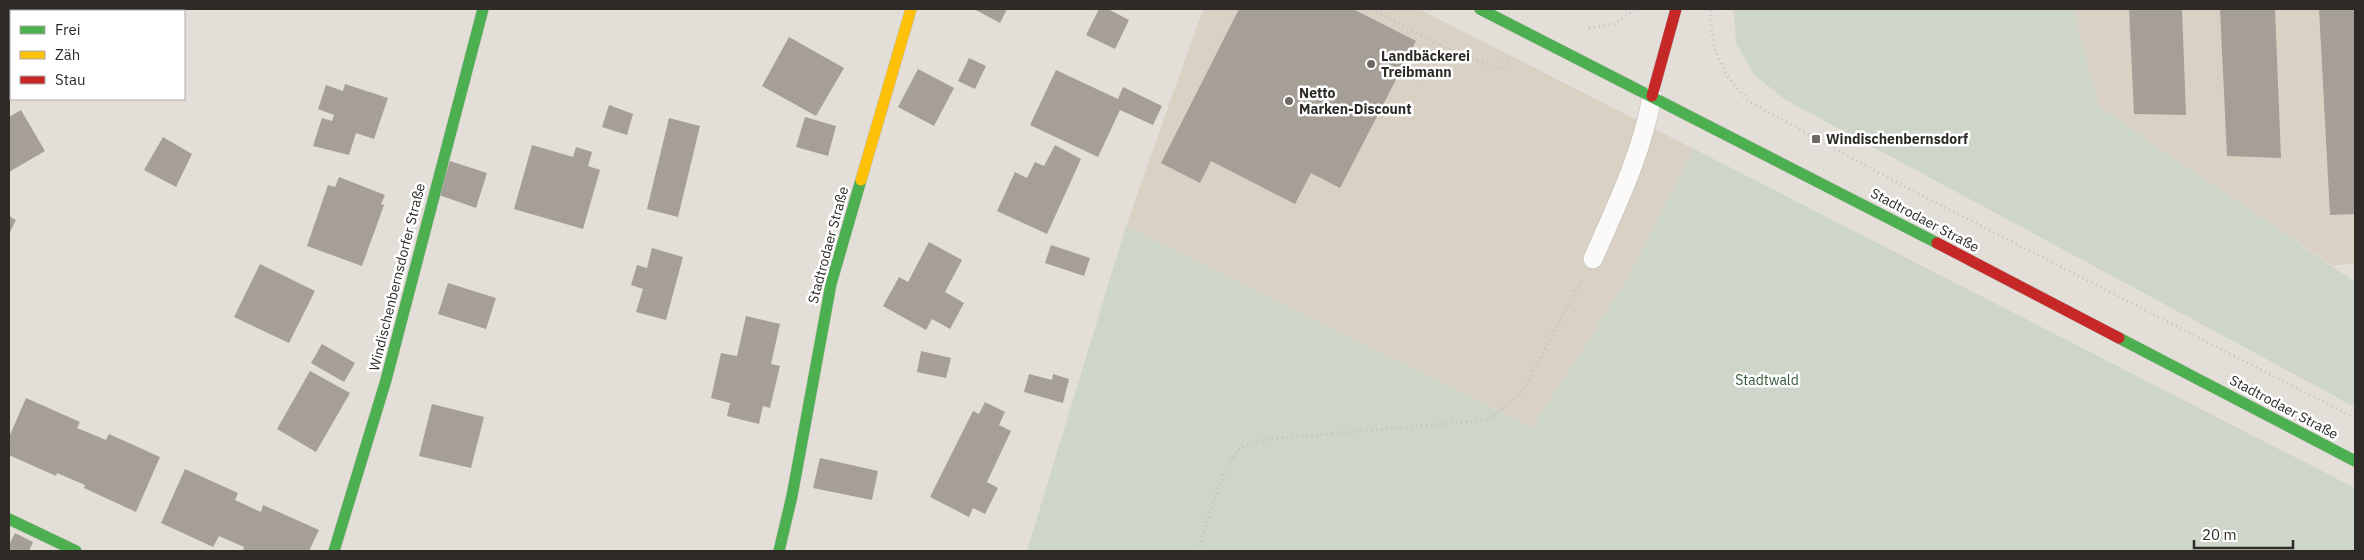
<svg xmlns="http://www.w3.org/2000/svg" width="2364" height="560" font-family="'IBM Plex Sans',sans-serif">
<rect width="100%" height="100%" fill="#e3dfd8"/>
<!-- built -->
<g fill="#d9d1c4">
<polygon points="1203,9 1419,9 1694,149 1624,285 1533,428 1126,226"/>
<polygon points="2073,9 2355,9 2355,263 2333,266 2099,107"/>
</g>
<!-- green -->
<g fill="#ced5c9">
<polygon points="1734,9 2073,9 2099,107 2355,282 2355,407 1786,100 1754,75 1736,42"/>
<polygon points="1694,149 2355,488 2355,551 1027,551 1126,226 1532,428 1624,285"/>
</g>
<!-- building -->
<g fill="#a59f97">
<polygon points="974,9 1007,9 1000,23"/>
<polygon points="1099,9 1108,9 1129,20 1115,49 1086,35"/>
<polygon points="1239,9 1353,9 1416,41 1340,188 1311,173 1295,204 1211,161 1200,183 1161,163"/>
<polygon points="2129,9 2182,9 2186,115 2134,114"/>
<polygon points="2220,9 2275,9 2281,158 2227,156"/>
<polygon points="2319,9 2355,9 2355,214 2330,215"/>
<polygon points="789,37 844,68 816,116 762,86"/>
<polygon points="969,58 986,66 975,89 958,81"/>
<polygon points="918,69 954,88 934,126 898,107"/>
<polygon points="1056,70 1118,99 1123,87 1162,106 1153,125 1120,110 1098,157 1030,125"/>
<polygon points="345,84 388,98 374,139 356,133 349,155 313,146 322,118 332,121 334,115 318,109 326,85 343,91"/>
<polygon points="609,105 633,114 627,135 602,127"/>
<polygon points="21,110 45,151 9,172 9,117"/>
<polygon points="805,117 836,126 828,156 796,147"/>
<polygon points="669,118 700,126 678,217 647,209"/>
<polygon points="163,137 192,154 176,187 144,170"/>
<polygon points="532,145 573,157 576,147 592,152 588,166 600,170 583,229 514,209"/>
<polygon points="1055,145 1081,159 1047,234 997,211 1015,172 1027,178 1035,162 1044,166"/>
<polygon points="450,161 487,173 476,208 439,195"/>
<polygon points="339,177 385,195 381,204 384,205 362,266 307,246 328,185 335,187"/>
<polygon points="9,216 16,220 9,234"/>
<polygon points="929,242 962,260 945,292 964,303 950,329 932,319 926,330 883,306 899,277 908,282"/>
<polygon points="1051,245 1090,258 1084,276 1045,263"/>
<polygon points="652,248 683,257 666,320 636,312 643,289 631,285 637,265 647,268"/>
<polygon points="260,264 315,291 289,343 234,317"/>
<polygon points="448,283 496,298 486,329 438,314"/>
<polygon points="746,316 780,324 771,364 780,366 770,408 763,406 759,424 727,416 730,403 711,398 721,353 737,356"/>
<polygon points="322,344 355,363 344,382 311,363"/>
<polygon points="921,351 951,358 946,378 917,372"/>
<polygon points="310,371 350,393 316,452 277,429"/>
<polygon points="1029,374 1052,380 1053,374 1069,379 1063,403 1024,392"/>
<polygon points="26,398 80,422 77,428 106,440 109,434 160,457 136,512 84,488 85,485 57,473 56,476 9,455 9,437"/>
<polygon points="985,402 1005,412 999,425 1011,431 987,482 998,488 985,514 973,508 969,517 930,497 973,411 979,414"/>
<polygon points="432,404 484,417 471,468 419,456"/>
<polygon points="820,458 878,471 872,500 813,488"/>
<polygon points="185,469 238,493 235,500 261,512 263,505 319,530 309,551 243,551 244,547 219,536 213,547 161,523"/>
<polygon points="15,533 33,542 29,551 9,551 9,545"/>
</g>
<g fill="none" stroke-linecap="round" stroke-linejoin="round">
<defs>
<path id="lane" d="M1593,259C1616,206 1642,154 1652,96"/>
<g id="fast">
<polyline points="1480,9 1937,243"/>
<polyline points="2119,338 2355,461"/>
<polyline points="9,519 76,551"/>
<polyline points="334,551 386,380 483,9"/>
<polyline points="779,551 792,496 831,284 861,180"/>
</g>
<polyline id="slow" points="861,180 911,9"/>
<g id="jam">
<polyline points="1652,96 1676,9"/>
<polyline points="1937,243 2119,338"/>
</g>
</defs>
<!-- lane casing -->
<use href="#lane" stroke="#bebbb6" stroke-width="20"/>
<!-- fast casing -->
<use href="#fast" stroke="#bebbb6" stroke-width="12"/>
<!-- slow casing -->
<use href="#slow" stroke="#bebbb6" stroke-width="12"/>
<!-- jam casing -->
<use href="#jam" stroke="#bebbb6" stroke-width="12"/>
<!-- path -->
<g stroke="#c3c0be" stroke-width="3" stroke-dasharray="1 4" stroke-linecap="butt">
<polyline points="1372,9 1439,45"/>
<path d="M1705,9L1711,11C1710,51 1722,74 1750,102L1892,180L2355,418"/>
<polyline points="1589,28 1615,24 1635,9"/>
<polyline points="1421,85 1439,45 1499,69 1510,58"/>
<path d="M1198,551C1206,526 1222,459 1244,446C1251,442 1262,441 1270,439L1488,420L1523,391L1581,281"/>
</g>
<!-- lane -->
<use href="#lane" stroke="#fbfaf9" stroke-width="19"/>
<!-- fast -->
<use href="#fast" stroke="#4caf50" stroke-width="11"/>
<!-- slow -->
<use href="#slow" stroke="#ffc107" stroke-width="11"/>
<!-- jam -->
<use href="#jam" stroke="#c62828" stroke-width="11"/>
</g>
<!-- markers -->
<g fill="#6d6a65" stroke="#fff" stroke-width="2">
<circle cx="1371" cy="64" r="5"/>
<circle cx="1289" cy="101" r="5"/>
<rect x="1811" y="134" width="10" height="10" rx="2.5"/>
</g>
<g text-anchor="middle" stroke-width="5" stroke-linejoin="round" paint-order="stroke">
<!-- poi labels -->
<g font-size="14" font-weight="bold" fill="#2e2b27" stroke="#fff" text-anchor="start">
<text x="1381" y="61">Landbäckerei<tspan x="1381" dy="16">Treibmann</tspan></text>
<text x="1299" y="98">Netto<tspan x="1299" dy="16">Marken-Discount</tspan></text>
<text x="1826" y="144">Windischenbernsdorf</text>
</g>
<!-- street labels -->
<g font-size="14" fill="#2e2b27" stroke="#fff">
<text transform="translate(1925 220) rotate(28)" y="5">Stadtrodaer Straße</text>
<text transform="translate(828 245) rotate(-75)" y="5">Stadtrodaer Straße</text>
<text transform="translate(397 277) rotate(-76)" y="5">Windischenbernsdorfer Straße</text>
<text transform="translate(2284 407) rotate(28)" y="5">Stadtrodaer Straße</text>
</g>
<!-- park labels -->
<g font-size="14" fill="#305833" stroke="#fff">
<text x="1767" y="385">Stadtwald</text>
</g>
</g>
<!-- border -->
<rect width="2364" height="560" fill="none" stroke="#2e2b27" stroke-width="20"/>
<!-- legend -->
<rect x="10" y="10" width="175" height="90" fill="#ffffff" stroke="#abaaa9"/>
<rect x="20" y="26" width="25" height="8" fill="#4caf50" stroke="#abaaa9"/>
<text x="55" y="35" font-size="15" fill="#2e2b27">Frei</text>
<rect x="20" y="51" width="25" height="8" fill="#ffc107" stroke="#abaaa9"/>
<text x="55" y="60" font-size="15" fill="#2e2b27">Zäh</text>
<rect x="20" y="76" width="25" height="8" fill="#c62828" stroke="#abaaa9"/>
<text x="55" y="85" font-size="15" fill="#2e2b27">Stau</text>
<!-- scale -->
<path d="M2194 540v8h99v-8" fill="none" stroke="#2e2b27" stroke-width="2.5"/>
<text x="2202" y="540" font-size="15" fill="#2e2b27" stroke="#ffffff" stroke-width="4" paint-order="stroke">20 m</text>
</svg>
